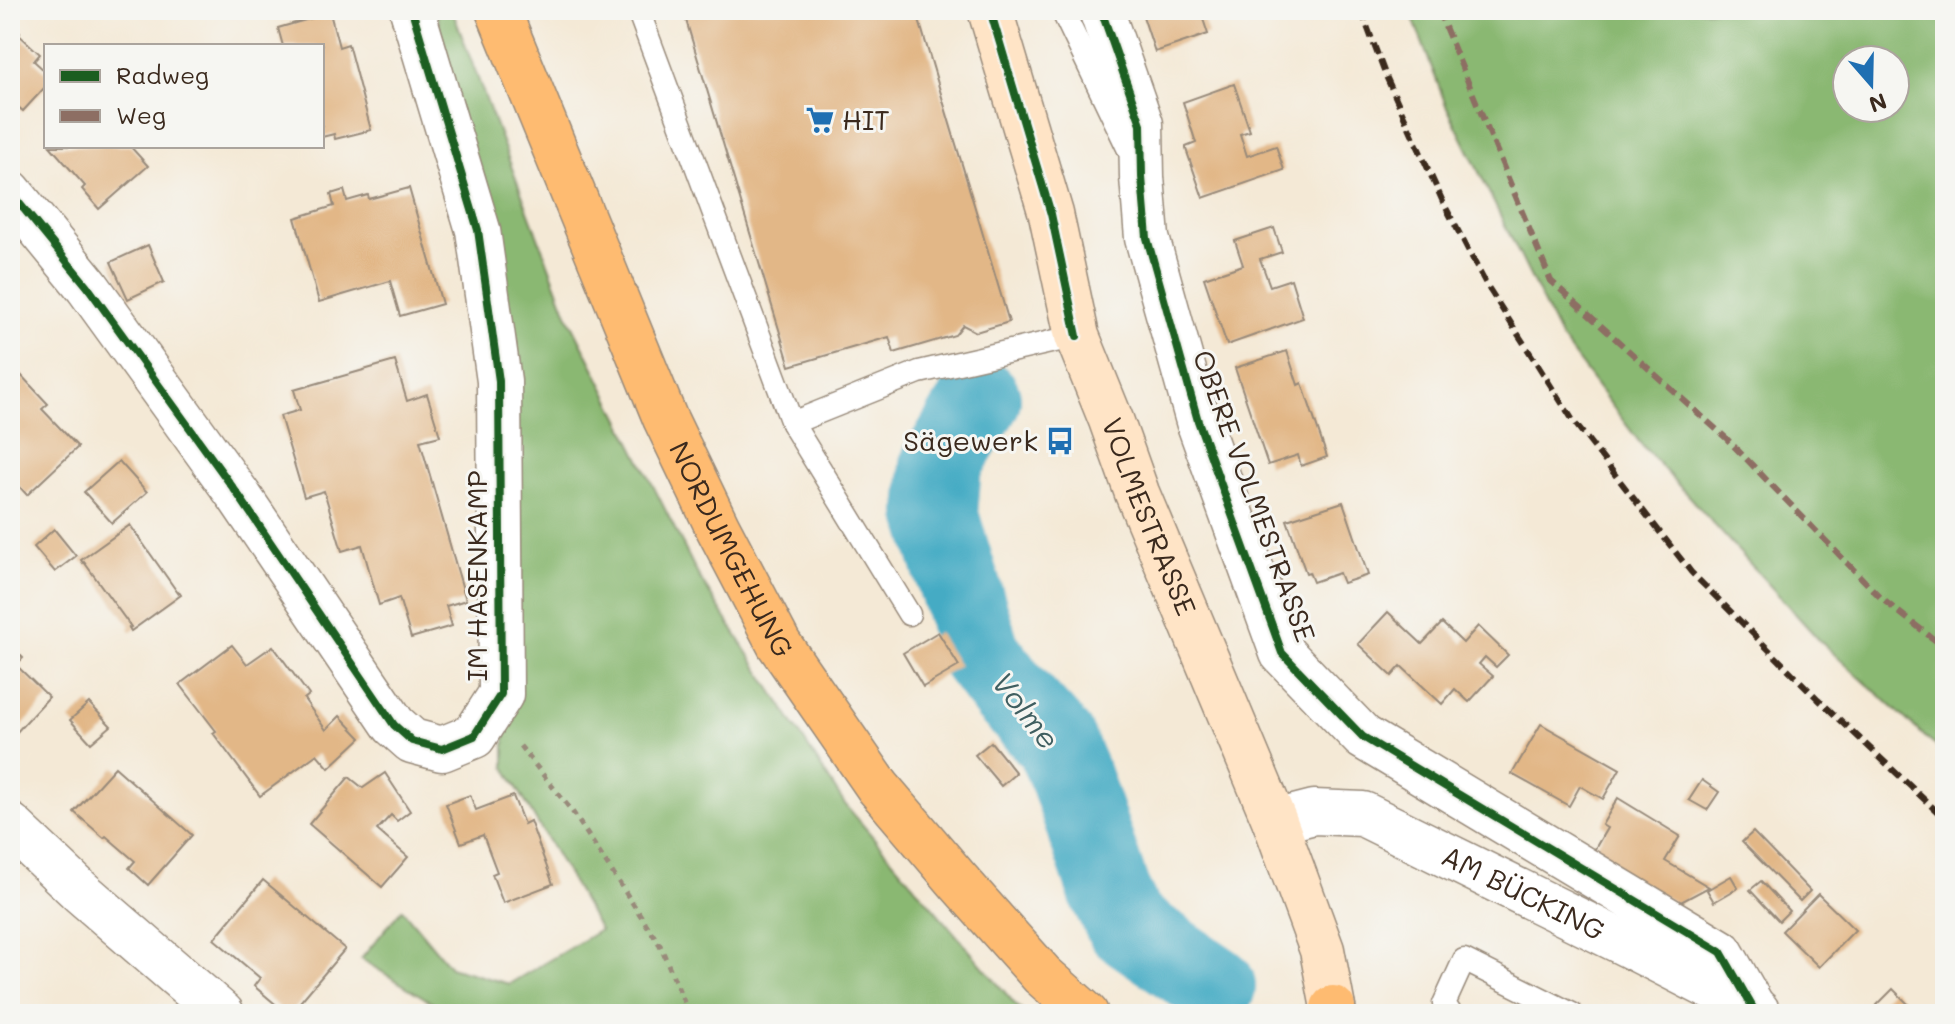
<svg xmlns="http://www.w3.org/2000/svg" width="1955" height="1024" font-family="Mali,sans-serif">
<rect width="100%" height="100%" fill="#f6f6f2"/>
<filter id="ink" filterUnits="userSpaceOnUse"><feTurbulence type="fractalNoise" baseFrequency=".0125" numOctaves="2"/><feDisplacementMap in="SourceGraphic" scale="16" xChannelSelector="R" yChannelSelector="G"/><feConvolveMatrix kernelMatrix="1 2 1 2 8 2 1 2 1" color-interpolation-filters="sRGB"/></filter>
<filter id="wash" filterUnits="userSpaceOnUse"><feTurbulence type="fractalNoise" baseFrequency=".006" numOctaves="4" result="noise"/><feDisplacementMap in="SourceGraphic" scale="32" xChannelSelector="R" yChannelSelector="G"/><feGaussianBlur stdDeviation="1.8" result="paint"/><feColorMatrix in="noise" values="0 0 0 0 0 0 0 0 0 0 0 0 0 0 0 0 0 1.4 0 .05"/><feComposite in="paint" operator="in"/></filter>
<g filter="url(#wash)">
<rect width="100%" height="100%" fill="#f4e9d6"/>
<!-- forest -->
<g fill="#8ab872" stroke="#627148" stroke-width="2" fill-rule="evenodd">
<polygon points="436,10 452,10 568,316 698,575 844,803 1014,1003 1025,1014 451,1014 361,959 402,909 450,967 509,984 600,930 505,767 505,598 513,348"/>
<path d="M1410,10H1945V755L1821,642L1641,444L1560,337L1446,105ZM1847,60H1895V108H1847Z"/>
</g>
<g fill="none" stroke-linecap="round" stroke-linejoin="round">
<!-- river -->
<polyline stroke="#44abc4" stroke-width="82" points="980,399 941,465 937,513 980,654 1010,693 1055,742 1071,779 1110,893 1126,925 1215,986"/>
</g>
<g id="blocks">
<!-- building -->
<g fill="#e2b787">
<polygon points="683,10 916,10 1009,322 976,332 963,325 955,335 894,353 889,337 790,366"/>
<polygon points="1141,10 1200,10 1208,34 1155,52"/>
<polygon points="330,13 339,47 348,44 371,130 335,139 334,134 322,137 322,46 283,46 278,28"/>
<polygon points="10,22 20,32 18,34 40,54 34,61 46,72 46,86 23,111 10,100"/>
<polygon points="1234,84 1250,131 1240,134 1247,156 1276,146 1284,170 1203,198 1186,149 1186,147 1196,143 1183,102"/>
<polygon points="50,146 130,146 148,166 99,209 82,189 85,186"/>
<polygon points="409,188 442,304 400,316 390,281 319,302 295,218 334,206 331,194 344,190 347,201 368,195 369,199"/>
<polygon points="1274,228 1282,252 1260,259 1270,286 1291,279 1303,318 1227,345 1204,278 1243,265 1235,241"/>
<polygon points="148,245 164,282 128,299 111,262"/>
<polygon points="1287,351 1298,385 1302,383 1327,457 1301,466 1298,455 1268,465 1235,368"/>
<polygon points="395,361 407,401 427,394 440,436 420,441 466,600 446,606 452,626 411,638 399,598 379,605 362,545 342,551 324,491 304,497 280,416 300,410 294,390"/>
<polygon points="19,373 48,404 42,409 78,447 27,495 10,476 10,376 13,378"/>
<polygon points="119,461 147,492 112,523 84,492"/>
<polygon points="1343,502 1368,575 1343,583 1339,573 1313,582 1309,572 1306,573 1287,520"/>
<polygon points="130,525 178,593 179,592 181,595 131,631 129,628 131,627 84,562 83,563 81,560"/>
<polygon points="54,529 76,556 55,572 34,547"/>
<polygon points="1388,612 1422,644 1442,623 1463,643 1478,626 1508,655 1496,667 1485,657 1479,664 1493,676 1469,702 1455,689 1442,704 1401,666 1392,676 1358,644"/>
<polygon points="938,632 959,666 923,687 903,653"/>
<polygon points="10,645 23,658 16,665 49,697 14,735 10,731"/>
<polygon points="232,645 247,664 273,646 309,695 304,699 326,730 340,716 361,738 329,768 317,754 260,796 213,733 216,731 180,684"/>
<polygon points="89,703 111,726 91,743 70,720"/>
<polygon points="1541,724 1620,769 1603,799 1580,786 1569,806 1512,774"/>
<polygon points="991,742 1016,773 1001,786 975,755"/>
<polygon points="115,767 192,835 148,885 129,868 135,861 106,836 104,838 74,812"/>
<polygon points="385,773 410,811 397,821 391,815 377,830 408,857 382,887 309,824 349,777 363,788"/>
<polygon points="1702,780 1719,792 1707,810 1689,800"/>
<polygon points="470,795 476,810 513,796 524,824 530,821 553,884 503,903 492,874 497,872 483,835 461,843 446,804"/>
<polygon points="1618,798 1680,836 1665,861 1709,887 1677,904 1592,854 1607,828 1602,825"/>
<polygon points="1753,832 1810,891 1800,901 1742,842"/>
<polygon points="1731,876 1738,888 1714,902 1707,890"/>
<polygon points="263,880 345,949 290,1014 287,1014 254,986 260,978 214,939"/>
<polygon points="1761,881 1789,911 1779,921 1750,890"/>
<polygon points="1818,894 1855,930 1819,967 1782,931"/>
<polygon points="1893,989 1918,1014 1868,1014"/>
</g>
</g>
</g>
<g filter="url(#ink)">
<use href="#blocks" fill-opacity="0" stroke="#988a7a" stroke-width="2"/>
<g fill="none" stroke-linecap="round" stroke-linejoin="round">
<defs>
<g id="lane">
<polyline points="638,10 792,423 919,372 1077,336"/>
<polyline points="1062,10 1131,154"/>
<polyline points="792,423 909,614"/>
<polyline points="1451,1014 1444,1004 1464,960 1572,1014"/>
</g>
<g id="street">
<polyline points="1101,10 1141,124 1142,177 1147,238 1198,421 1282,653 1363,737 1721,952 1753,1008"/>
<polyline points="10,192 87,286 239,496 394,725 412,741 442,749 474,736 501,694 499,381 478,230 412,10"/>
<path id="s1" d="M1275,822L1314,812L1363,814L1628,945L1757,1011"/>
<polyline points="10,825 81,892 222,1014"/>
</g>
<g id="secondary">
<path id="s2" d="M990,10L1051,214L1077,336L1111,420L1137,493L1275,822L1322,950L1333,1008L1331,1014"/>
</g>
<g id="primary">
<path id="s3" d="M498,10L665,418L718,528L779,644L878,787L959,882L1042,975L1086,1014"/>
<polyline points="1333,1008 1334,1014"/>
</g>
</defs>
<!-- lane casing -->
<use href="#lane" stroke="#988a7a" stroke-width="25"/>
<!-- street casing -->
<use href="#street" stroke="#988a7a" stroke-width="47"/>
<!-- secondary casing -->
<use href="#secondary" stroke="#988a7a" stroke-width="47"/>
<!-- primary casing -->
<use href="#primary" stroke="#988a7a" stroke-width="47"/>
<!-- path -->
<polyline stroke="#988a7a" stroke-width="5" stroke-dasharray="6 6" stroke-linecap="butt" points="520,746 572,811 660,945 689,1014"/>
<!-- lane -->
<use href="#lane" stroke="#fff" stroke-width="22"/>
<!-- street -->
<use href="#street" stroke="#fff" stroke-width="44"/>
<!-- secondary -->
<use href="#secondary" stroke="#ffe4c6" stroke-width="44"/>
<!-- primary -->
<use href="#primary" stroke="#febb71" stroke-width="44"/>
<!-- rail -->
<polyline stroke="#3b2a1e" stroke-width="6" stroke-dasharray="12 6" stroke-linecap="butt" points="1361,10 1385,74 1443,202 1486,284 1574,422 1691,572 1818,699 1945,819"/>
<!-- quiet -->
<polyline stroke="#8d6e63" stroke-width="6" stroke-dasharray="12 6" stroke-linecap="butt" points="1438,10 1551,281 1726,438 1882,599 1945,648"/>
<defs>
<g id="cycleway">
<polyline points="990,10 1051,214 1077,336"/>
<polyline points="1101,10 1141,124 1142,177 1147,238 1198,421 1282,653 1363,737 1721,952 1753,1008"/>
<polyline points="10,192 87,286 239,496 394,725 412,741 442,749 474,736 501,694 499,381 478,230 412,10"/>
</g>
</defs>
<!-- cycleway casing -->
<use href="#cycleway" stroke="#f6f6f2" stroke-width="13"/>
<!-- cycleway -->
<use href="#cycleway" stroke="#1b5e20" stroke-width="8"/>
</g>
</g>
<!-- icons -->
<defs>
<symbol id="supermarket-bare" viewBox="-9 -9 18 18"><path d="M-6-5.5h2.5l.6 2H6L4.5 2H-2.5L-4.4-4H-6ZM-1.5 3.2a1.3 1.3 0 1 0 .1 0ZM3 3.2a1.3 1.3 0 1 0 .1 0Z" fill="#1f6fb2" stroke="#f6f6f2" stroke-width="2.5" paint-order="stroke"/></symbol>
<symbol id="bus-bare" viewBox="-9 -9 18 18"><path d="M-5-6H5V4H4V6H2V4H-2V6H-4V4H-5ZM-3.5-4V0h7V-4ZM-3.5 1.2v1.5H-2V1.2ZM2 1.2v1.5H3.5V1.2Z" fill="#1f6fb2" stroke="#f6f6f2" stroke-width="2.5" paint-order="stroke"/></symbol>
</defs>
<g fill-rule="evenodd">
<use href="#supermarket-bare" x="800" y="100" width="40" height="40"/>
<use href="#bus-bare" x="1040" y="421" width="40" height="40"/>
</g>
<g text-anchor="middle" stroke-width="6" stroke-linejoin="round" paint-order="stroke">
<!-- poi labels -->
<g font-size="28" fill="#3b2a1e" stroke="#f6f6f2" text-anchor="start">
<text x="842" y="130">HIT</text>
<text x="1038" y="451" text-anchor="end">Sägewerk</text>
</g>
<!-- street labels -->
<g font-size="28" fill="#3b2a1e" stroke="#f6f6f2">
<text transform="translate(1254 496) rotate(70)" y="10">OBERE VOLMESTRASSE</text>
<text dy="10" stroke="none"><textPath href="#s2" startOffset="532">VOLMESTRASSE</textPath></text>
<text dy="10" stroke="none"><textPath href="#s3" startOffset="588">NORDUMGEHUNG</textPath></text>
<text transform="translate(477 576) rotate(-90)" y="10">IM HASENKAMP</text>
<text dy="10" stroke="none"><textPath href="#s1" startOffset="268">AM BÜCKING</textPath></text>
</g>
<!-- water labels -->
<g font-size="30" font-style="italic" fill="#3f5e60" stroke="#f6f6f2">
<text transform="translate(1025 711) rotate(52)" y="10">Volme</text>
</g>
</g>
<!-- margin -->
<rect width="1955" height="1024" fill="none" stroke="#f6f6f2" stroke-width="40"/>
<!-- legend -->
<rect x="44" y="44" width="280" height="104" fill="#f6f6f2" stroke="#aba49d" stroke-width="2"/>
<rect x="60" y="70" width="40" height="12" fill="#1b5e20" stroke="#aba49d" stroke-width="2"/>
<text x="116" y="84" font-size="24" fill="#3b2a1e">Radweg</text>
<rect x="60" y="110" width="40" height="12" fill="#8d6e63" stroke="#aba49d" stroke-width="2"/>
<text x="116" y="124" font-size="24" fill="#3b2a1e">Weg</text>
<!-- north arrow -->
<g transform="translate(1871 84) rotate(160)"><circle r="38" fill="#f6f6f2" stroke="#aba49d" stroke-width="2"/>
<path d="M0-6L14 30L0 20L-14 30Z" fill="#1f6fb2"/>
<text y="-12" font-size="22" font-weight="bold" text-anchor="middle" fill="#3b2a1e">N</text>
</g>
</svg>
